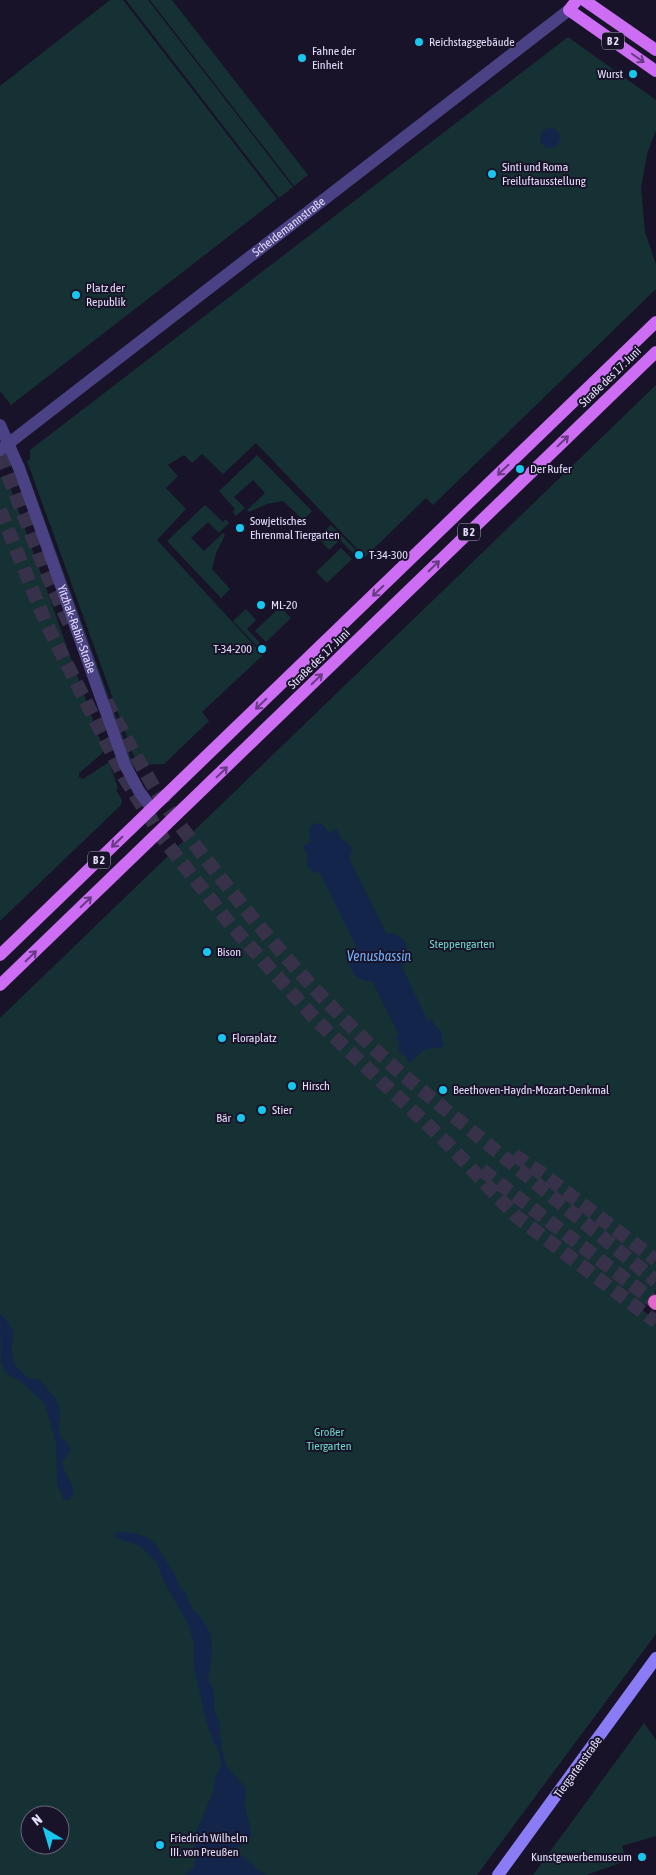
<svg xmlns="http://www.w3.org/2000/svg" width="656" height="1875" font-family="'Asap Condensed',sans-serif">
<rect width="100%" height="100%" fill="#181329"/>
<!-- green -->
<g fill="#163133" fill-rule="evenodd">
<polygon points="110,0 123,0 277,199 11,405 0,391 0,86"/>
<polygon points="126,0 148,0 293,187 279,198"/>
<polygon points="150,0 172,0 308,175 294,186"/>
<polygon points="568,37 656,100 656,130 647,154 641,188 645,232 656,264 656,289 433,505 426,498 365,557 256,443 223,474 202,454 192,463 184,455 168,465 178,476 166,488 186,509 157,540 263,655 202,712 209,721 164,764 137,765 27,461 30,459 30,450"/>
<path d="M656,385V1290L641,1309L656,1321V1634L477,1875H0V1018ZM30,1815H60V1845H30Z"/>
<polygon points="257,455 312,511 303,520 283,501 267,504 249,512 247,510 265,493 253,480 234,497 245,508 236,516 233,512 235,509 219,491"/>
<polygon points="24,463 134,767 132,767 23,464"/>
<polygon points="0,477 8,481 104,751 98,757 79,773 79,777 83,779 109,762 118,788 116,790 122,800 121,805 0,921"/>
<polygon points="205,505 223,522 226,519 229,523 219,533 208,522 191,538 204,551 223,533 225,535 216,553 212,569 230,589 221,598 167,541"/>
<polygon points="331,525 356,550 353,553 340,540 329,550 318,537"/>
<polygon points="341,548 352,559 327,583 316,572"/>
<polygon points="280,607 291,618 266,642 255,631"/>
<polygon points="246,609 256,620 247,629 260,643 257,646 233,621"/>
<polygon points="644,1723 656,1740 656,1836 622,1846 626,1861 586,1875 533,1875"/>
</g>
<!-- water -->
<g fill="#14254c">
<circle cx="550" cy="138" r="10"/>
<path d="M317,823L323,825L329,833L337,829C339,832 339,836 341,838C350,846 355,844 349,859L386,933C406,932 414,952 402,967L428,1021L432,1020L435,1026L442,1032V1040L445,1046C435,1050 432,1047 425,1050C418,1053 416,1060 409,1063L406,1057L399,1051V1043L396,1037L399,1035L372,981C353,982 342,963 356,947L320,873L313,872L307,866V855L303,846L311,842L309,830L312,825Z"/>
<path d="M0,1313L9,1324L14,1332L11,1349L15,1365L28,1378L40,1380L56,1399L60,1412L59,1430L60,1437L67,1442L71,1450L62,1462C63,1472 72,1481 74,1492L69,1500H64L57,1484L56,1444L45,1404L20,1381L9,1375L4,1370L1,1360Z"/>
<polygon points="120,1532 134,1533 148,1538 156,1545 174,1573 180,1587 186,1593 191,1607 201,1617 211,1635 212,1656 208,1678 214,1692 214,1708 220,1724 220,1737 222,1744 221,1746 217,1746 214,1744 205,1716 194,1667 194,1644 189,1626 163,1580 157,1562 140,1546 116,1538 115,1533"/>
<polygon points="221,1766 228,1768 246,1788 245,1806 252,1836 240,1847 236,1846 236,1850 259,1871 267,1875 184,1875 193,1869 195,1859 194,1837 214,1790 215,1778"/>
</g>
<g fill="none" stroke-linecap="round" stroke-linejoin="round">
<!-- stream -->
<polyline stroke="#14254c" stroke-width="4" points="219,1746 225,1767"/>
<!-- trunk-tunnel -->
<g stroke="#373149" stroke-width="14" stroke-dasharray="14 7" stroke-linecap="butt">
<polyline points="0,455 46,572 72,630"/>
<polyline points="0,510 46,623 124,777 164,840 230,924 317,1021 447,1143 517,1217 656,1322"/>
<path d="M106,701C123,733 140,764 158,794C177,823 199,850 220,877C275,948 335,1015 403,1075L656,1281"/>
<polyline points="514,1155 544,1175 656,1260"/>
<polyline points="482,1170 655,1302"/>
</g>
<!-- tertiary -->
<g stroke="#4a4284" stroke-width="12">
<path id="s1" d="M0,425L19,468L125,765L139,791L152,809"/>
<path id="s2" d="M0,450L569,10"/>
</g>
<!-- secondary -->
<polyline stroke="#897cf5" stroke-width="12" points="498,1875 656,1658"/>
<!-- primary -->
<g stroke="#cc6df3" stroke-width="12">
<polyline points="577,0 569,10 656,71"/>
<polyline points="584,0 656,50"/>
<polyline points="0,955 656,322"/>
<polyline points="0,985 656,352"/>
</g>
<!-- trunk -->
<polyline stroke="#e068c8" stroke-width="14" points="655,1302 656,1303"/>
</g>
<!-- one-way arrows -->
<defs><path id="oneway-shaft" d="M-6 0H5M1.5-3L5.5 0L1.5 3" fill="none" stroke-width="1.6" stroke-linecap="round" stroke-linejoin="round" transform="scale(1.25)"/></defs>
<g stroke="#693b84">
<use href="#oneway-shaft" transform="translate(638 58) rotate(35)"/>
<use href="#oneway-shaft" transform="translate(563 441) rotate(-44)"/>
<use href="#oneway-shaft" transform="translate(503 470) rotate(136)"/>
<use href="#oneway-shaft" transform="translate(434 566) rotate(-44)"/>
<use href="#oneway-shaft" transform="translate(378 591) rotate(136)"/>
<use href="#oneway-shaft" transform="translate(317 679) rotate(-44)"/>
<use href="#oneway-shaft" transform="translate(261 704) rotate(136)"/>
<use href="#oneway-shaft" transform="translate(222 772) rotate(-44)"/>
<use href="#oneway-shaft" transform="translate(117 842) rotate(136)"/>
<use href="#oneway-shaft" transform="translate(86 902) rotate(-44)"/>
<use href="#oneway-shaft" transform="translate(31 956) rotate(-44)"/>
</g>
<!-- markers -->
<g fill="#19c6ed" stroke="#181329" stroke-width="2">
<circle cx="419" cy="42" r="5"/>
<circle cx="302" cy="58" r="5"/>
<circle cx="633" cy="74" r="5"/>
<circle cx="492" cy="174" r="5"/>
<circle cx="76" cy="295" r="5"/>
<circle cx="520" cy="469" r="5"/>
<circle cx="240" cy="528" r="5"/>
<circle cx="359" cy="555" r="5"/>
<circle cx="261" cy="605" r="5"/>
<circle cx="262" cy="649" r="5"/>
<circle cx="207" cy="952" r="5"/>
<circle cx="222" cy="1038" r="5"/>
<circle cx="292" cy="1086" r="5"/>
<circle cx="443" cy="1090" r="5"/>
<circle cx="262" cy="1110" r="5"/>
<circle cx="241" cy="1118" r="5"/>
<circle cx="160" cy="1845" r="5"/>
<circle cx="642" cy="1857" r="5"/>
</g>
<g text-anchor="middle" stroke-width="4" stroke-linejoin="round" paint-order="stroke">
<!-- shield labels -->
<g fill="#181329" stroke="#a7a1bd" stroke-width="1">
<rect x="602" y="32.5" width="22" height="17" rx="4"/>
<rect x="458" y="523.5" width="22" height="17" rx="4"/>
<rect x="88" y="851.5" width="22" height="17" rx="4"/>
</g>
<g font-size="11" font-weight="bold" fill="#e4defc">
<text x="613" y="45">B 2</text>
<text x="469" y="536">B 2</text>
<text x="99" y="864">B 2</text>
</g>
<!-- poi labels -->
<g font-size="12" fill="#e4defc" stroke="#181329" text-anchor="start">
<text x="429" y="46">Reichstagsgebäude</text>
<text x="312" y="55">Fahne der<tspan x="312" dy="14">Einheit</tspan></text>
<text x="623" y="78" text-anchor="end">Wurst</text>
<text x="502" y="171">Sinti und Roma<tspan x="502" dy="14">Freiluftausstellung</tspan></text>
<text x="86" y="292">Platz der<tspan x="86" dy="14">Republik</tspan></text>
<text x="530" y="473">Der Rufer</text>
<text x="250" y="525">Sowjetisches<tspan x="250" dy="14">Ehrenmal Tiergarten</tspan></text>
<text x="369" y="559">T-34-300</text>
<text x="271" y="609">ML-20</text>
<text x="252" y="653" text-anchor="end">T-34-200</text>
<text x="217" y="956">Bison</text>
<text x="232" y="1042">Floraplatz</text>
<text x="302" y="1090">Hirsch</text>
<text x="453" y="1094">Beethoven-Haydn-Mozart-Denkmal</text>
<text x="272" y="1114">Stier</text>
<text x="231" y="1122" text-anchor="end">Bär</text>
<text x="170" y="1842">Friedrich Wilhelm<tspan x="170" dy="14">III. von Preußen</tspan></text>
<text x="632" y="1861" text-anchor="end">Kunstgewerbemuseum</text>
</g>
<!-- street labels -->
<g font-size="12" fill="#e4defc" stroke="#181329">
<text dy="4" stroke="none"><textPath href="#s2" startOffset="365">Scheidemannstraße</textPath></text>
<text transform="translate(610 377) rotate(-44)" y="4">Straße des 17. Juni</text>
<text dy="4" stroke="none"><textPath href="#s1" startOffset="218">Yitzhak-Rabin-Straße</textPath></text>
<text transform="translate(319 659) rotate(-44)" y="4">Straße des 17. Juni</text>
<text transform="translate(578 1767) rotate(-54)" y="4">Tiergartenstraße</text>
</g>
<!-- park labels -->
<g font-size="12" fill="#6ed8c6" stroke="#181329">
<text x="462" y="948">Steppengarten</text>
<text x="329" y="1436">Großer<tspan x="329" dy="14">Tiergarten</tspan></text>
</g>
<!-- water labels -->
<g font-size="14" font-style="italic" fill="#74aef4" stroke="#181329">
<text x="379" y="961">Venusbassin</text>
</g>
</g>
<!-- north arrow -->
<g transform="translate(45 1830) rotate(322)"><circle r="24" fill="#181329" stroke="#6a647d"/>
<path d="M0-4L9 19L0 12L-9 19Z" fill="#19c6ed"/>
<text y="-8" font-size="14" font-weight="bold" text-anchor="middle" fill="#e4defc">N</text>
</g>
</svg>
